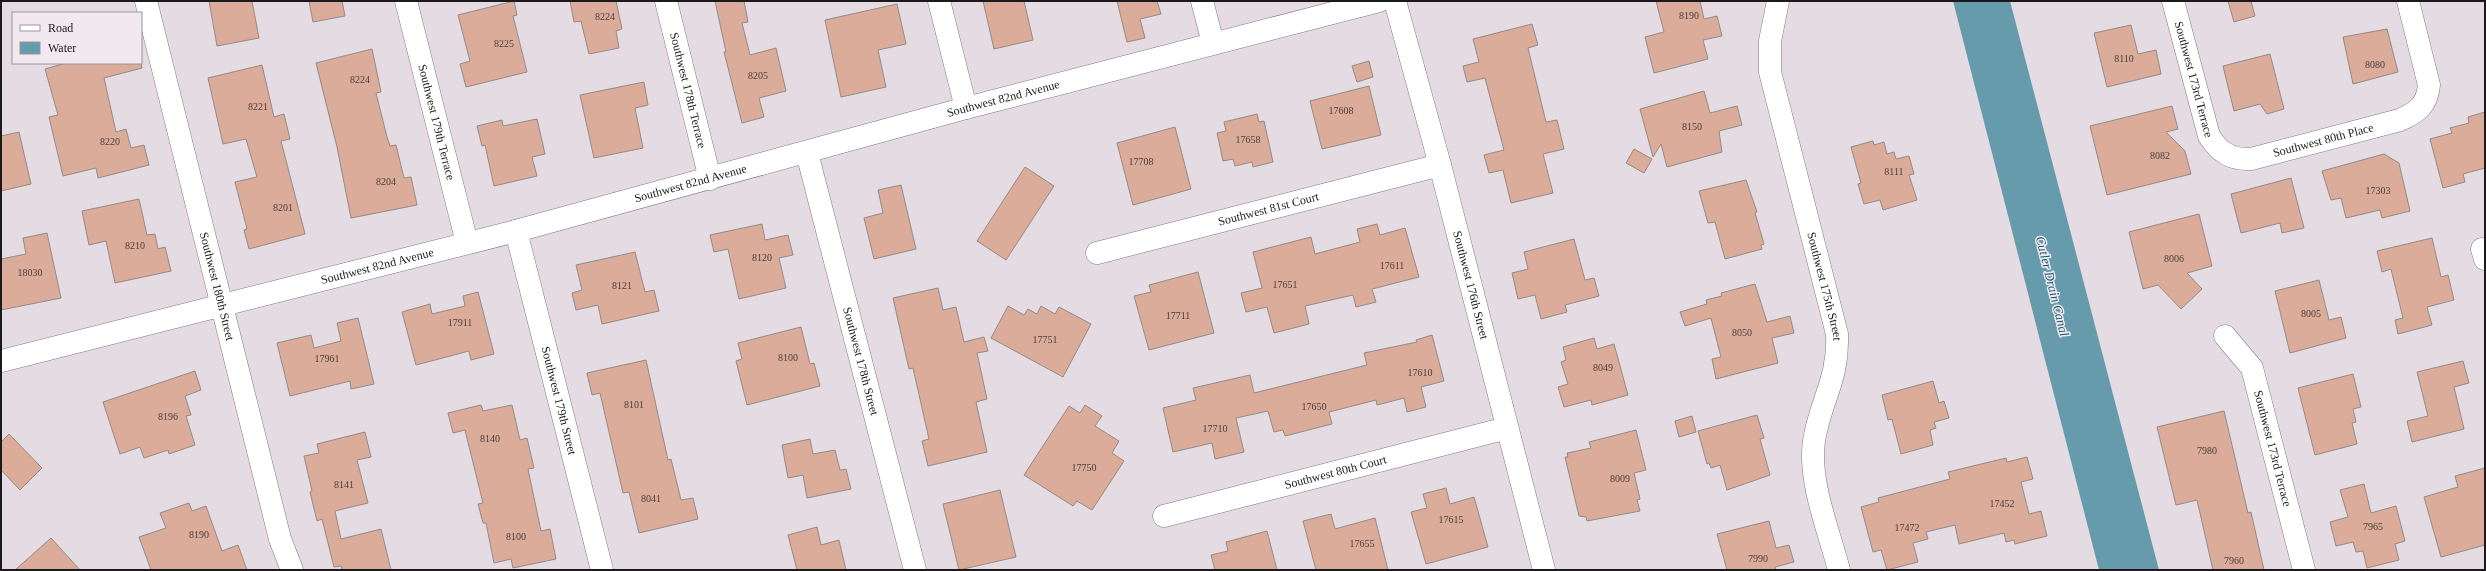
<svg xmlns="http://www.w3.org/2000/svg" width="2486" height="571" font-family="Georgia,serif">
<rect width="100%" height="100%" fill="#e4dbe3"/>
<!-- water -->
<polygon fill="#669bab" points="1953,1 2010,1 2159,570 2099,570"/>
<!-- building -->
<g fill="#dbac9a" stroke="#958a86">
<polygon points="209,1 252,1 259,38 217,46"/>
<polygon points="309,1 342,1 345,16 313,22"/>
<polygon points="514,1 517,15 513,16 527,72 466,87 460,64 470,61 458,15"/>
<polygon points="570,1 616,1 622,29 616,31 619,48 589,54 581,21 574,22"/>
<polygon points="715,1 744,1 748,22 742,23 750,55 776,48 786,91 759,98 764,117 742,123 724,52 726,52"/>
<polygon points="983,1 1024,1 1033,40 994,49"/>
<polygon points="1117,1 1157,1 1161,14 1140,19 1145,38 1127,42"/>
<polygon points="1656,1 1700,1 1704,19 1717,16 1722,36 1703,40 1708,59 1654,73 1645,37 1664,32"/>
<polygon points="2228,1 2251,1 2255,16 2234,22"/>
<polygon points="897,4 906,44 878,50 886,87 841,97 825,20"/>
<polygon points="1532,24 1538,45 1528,48 1546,122 1557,120 1564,149 1543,154 1553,193 1511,203 1503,170 1489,173 1484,155 1504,150 1485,78 1467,82 1463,66 1479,62 1473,39"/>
<polygon points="2131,25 2138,54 2156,50 2161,74 2107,87 2094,33"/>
<polygon points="2387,29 2398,72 2353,84 2343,37"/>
<polygon points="372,49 381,92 376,93 387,137 390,146 396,145 404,178 411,177 417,205 351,218 337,147 316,63"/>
<polygon points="2270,54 2284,109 2267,114 2260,104 2234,111 2223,66"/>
<polygon points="1369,61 1373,77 1357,82 1352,66"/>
<polygon points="66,63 141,63 142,68 104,78 116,132 126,129 131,148 144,145 149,165 98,178 96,168 63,176 49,117 58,115 45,69"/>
<polygon points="262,65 274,117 284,114 290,139 281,141 305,234 249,249 244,230 247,229 235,182 257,177 246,139 223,144 208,78"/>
<polygon points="644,82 648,105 635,108 643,148 594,158 580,95"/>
<polygon points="1369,86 1381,135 1322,149 1310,101"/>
<polygon points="1704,91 1710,113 1737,106 1742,125 1719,131 1722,152 1667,167 1661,144 1653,157 1640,109"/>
<polygon points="2172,106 2178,129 2166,132 2185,151 2191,174 2107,195 2090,126"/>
<polygon points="2485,112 2485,168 2463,174 2465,182 2443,188 2430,139 2452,133 2450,128 2469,123 2468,117"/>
<polygon points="1257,114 1259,122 1264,121 1273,162 1253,167 1252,162 1235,166 1233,159 1223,161 1217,133 1226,131 1224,122"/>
<polygon points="537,119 545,154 532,157 537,176 494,186 485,145 482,146 477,126 502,120 503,126"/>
<polygon points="1175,127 1191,189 1133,205 1117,143"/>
<polygon points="19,132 31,184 1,191 1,136"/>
<polygon points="1873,141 1874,145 1884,142 1887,154 1894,152 1896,159 1909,156 1914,174 1909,175 1917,200 1883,210 1880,200 1864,204 1858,184 1861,183 1851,147"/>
<polygon points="1634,149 1652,159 1644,173 1626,163"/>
<polygon points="2384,154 2399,163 2410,211 2382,218 2380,210 2346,218 2341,198 2331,200 2322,171"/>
<polygon points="1025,167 1054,186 1006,260 977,241"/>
<polygon points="2291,178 2304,228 2282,233 2280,223 2241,233 2231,194"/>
<polygon points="1746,180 1757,212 1755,213 1764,244 1761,245 1762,249 1725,259 1715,222 1708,223 1699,191"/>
<polygon points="901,185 916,249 874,259 864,218 883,213 878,190"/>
<polygon points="139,199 147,235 155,234 158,249 165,247 171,271 115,283 106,241 89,245 82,211"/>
<polygon points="2199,214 2212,266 2187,273 2202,289 2181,309 2158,285 2143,289 2129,232"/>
<polygon points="762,224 765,240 788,235 793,255 779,258 786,288 739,299 728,249 714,252 710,235"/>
<polygon points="1377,224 1380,235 1405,228 1419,277 1372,289 1376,302 1356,307 1353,295 1305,306 1309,324 1274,333 1267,307 1246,312 1241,293 1262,288 1253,252 1311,237 1315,254 1360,242 1357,229"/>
<polygon points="47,233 61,298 1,310 1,259 26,254 23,238"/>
<polygon points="2432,238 2441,277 2448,275 2454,300 2427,307 2432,325 2398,334 2395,320 2403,318 2391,269 2382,272 2377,251"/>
<polygon points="1574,239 1585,280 1594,278 1599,296 1565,305 1567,312 1541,319 1535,295 1518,299 1512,273 1528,269 1524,252"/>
<polygon points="635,252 645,292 654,290 659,311 602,324 598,305 576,310 572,293 582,290 576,265"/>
<polygon points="1198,272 1214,333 1149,350 1134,296 1151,292 1149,285"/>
<polygon points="2319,280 2329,320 2341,317 2346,338 2290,353 2275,291"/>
<polygon points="1755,284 1767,322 1790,316 1794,333 1772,338 1778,363 1716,379 1712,359 1721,357 1711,318 1685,326 1680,312 1707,304 1706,300 1722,296 1721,293"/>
<polygon points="938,288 943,310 956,307 964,342 984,337 988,351 977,353 987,399 976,402 987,452 928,466 922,441 929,439 913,368 909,369 893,298"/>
<polygon points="478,292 494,354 471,360 469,351 416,365 402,312 430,304 432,314 465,306 463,296"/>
<polygon points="1008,306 1024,315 1028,309 1037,314 1041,306 1055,314 1059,307 1091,324 1063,377 991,338"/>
<polygon points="358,318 374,384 351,389 350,381 290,396 277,343 311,335 314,348 341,341 337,323"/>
<polygon points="801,327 810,364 814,363 820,386 747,405 736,361 742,359 738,343"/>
<polygon points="1432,335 1444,381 1421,387 1426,407 1407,412 1404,398 1377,405 1376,400 1329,412 1332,424 1285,436 1283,430 1274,432 1268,411 1236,418 1244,452 1215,459 1212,443 1173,452 1163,408 1196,400 1193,388 1250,375 1254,393 1367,365 1364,353 1417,342 1416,340"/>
<polygon points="1594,338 1597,349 1614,344 1628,395 1592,405 1591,400 1564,407 1558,387 1568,384 1561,362 1566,360 1563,347"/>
<polygon points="646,360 668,460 671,459 681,500 693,498 698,519 639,533 629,492 623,493 600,393 592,395 587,373"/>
<polygon points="2463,361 2469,383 2454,387 2464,429 2412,442 2407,421 2428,416 2417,372"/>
<polygon points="195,371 201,390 185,396 191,415 186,416 195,445 169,454 168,450 144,458 140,447 120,454 103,402"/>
<polygon points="2353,374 2361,407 2353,409 2356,422 2352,423 2357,444 2315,455 2298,388"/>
<polygon points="1933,381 1939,403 1944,401 1949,418 1934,422 1936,428 1930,430 1933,445 1901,454 1892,419 1888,420 1882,395"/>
<polygon points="481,405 483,411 512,405 520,440 527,438 534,468 528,469 541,531 550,529 556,559 513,568 511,559 494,563 486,523 483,523 478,504 483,503 465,430 453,433 448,413"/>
<polygon points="1085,405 1102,416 1095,426 1119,441 1112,453 1124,461 1092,510 1077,501 1073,506 1024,475 1069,406 1080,413"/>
<polygon points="2224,411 2248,513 2251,512 2264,570 2213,570 2197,500 2176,505 2157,427"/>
<polygon points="1757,415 1764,438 1760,439 1770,475 1727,490 1720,465 1711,468 1709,463 1707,464 1698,431"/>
<polygon points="1692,416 1696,432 1679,437 1675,421"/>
<polygon points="1636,430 1646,470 1634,473 1640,499 1637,500 1640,511 1587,521 1586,517 1579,516 1565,457 1568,457 1567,453 1591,448 1589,442"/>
<polygon points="365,432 371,457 357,460 368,503 335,511 341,539 381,529 391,570 342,570 341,566 334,567 322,519 317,521 310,492 312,491 304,456 319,453 317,444"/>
<polygon points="9,434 42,468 20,490 1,470 1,442"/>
<polygon points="810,439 813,454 835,450 840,470 846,469 851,489 807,498 803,475 788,478 782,445"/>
<polygon points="2027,457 2033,479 2021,482 2029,514 2041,511 2047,536 2015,544 2014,540 2006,542 2004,533 1959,544 1955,525 1926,532 1928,539 1913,543 1918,562 1887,570 1881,550 1873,552 1861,507 1879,502 1878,498 1950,479 1948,472 2006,458 2007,462"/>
<polygon points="2485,468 2485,545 2441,557 2424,497 2458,487 2455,476"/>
<polygon points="2364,484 2371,513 2396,506 2405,541 2395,544 2399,560 2367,568 2363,551 2356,552 2353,542 2336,546 2330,522 2348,517 2340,490"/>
<polygon points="1446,488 1450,504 1474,497 1488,547 1426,564 1411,512 1427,508 1423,494"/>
<polygon points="1000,490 1016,557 959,570 943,504"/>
<polygon points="189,503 192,511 206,506 222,551 238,545 247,570 151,570 139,537 166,528 160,513"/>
<polygon points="1331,514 1335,529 1375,518 1388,570 1316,570 1303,521"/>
<polygon points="1769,521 1776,548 1789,545 1794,562 1775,567 1776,570 1727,570 1717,534"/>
<polygon points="817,527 821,545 839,540 846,570 797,570 788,535"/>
<polygon points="1267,531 1277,570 1215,570 1211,555 1228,551 1226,542"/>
<polygon points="51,538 80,570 15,570"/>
</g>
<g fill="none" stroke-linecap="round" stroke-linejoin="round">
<defs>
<g id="minor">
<path id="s1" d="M146,1L280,539L292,570"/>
<path id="s2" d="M406,1L467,243"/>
<path id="s3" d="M666,1L710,179"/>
<polyline points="939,1 966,108"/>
<polyline points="1202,1 1213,43"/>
<path id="s4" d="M1395,1L1440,165L1544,570"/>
<path id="s5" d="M1778,1L1770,41V72L1837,334C1839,380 1820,401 1814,441C1808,481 1829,531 1839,570"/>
<path id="s6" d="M2173,1L2209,136C2219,152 2231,160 2251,159L2400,120C2418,112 2427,105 2429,85L2408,1"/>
<path id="s7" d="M807,153L915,570"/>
<path id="s8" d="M516,231L602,570"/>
<polyline points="2482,249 2485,259"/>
<path id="s9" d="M1097,253L1440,165"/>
<path id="s10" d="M2225,336L2252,368L2304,570"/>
<path id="s11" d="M1,361L516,231L966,108L1379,1"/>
<path id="s12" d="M1164,516L1507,428"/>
</g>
</defs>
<!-- minor casing -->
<use href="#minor" stroke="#827a81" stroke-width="23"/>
<!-- minor -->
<use href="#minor" stroke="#fff" stroke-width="22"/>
</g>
<g text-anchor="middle" stroke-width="3" stroke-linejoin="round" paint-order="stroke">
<!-- number labels -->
<g font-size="10" fill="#4c3e3c">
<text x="1689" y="19">8190</text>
<text x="605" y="20">8224</text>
<text x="504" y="47">8225</text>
<text x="2124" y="62">8110</text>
<text x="2375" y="68">8080</text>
<text x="758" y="79">8205</text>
<text x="360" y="83">8224</text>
<text x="258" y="110">8221</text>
<text x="1341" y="114">17608</text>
<text x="1692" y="130">8150</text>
<text x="1248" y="143">17658</text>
<text x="110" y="145">8220</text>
<text x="2160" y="159">8082</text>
<text x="1141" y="165">17708</text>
<text x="1894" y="175">8111</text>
<text x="386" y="185">8204</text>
<text x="2378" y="194">17303</text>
<text x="283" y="211">8201</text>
<text x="135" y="249">8210</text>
<text x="762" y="261">8120</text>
<text x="2174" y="262">8006</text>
<text x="1392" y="269">17611</text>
<text x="30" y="276">18030</text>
<text x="1285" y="288">17651</text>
<text x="622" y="289">8121</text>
<text x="2311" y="317">8005</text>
<text x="1178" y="319">17711</text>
<text x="460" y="326">17911</text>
<text x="1742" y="336">8050</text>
<text x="1045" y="343">17751</text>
<text x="788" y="361">8100</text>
<text x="327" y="362">17961</text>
<text x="1603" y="371">8049</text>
<text x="1420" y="376">17610</text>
<text x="634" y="408">8101</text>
<text x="1314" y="410">17650</text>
<text x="168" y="420">8196</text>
<text x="1215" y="432">17710</text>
<text x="490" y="442">8140</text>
<text x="2207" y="454">7980</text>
<text x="1084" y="471">17750</text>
<text x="1620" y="482">8009</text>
<text x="344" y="488">8141</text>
<text x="651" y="502">8041</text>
<text x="2002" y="507">17452</text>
<text x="1451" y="523">17615</text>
<text x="2373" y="530">7965</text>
<text x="1907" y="531">17472</text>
<text x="199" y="538">8190</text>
<text x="516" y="540">8100</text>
<text x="1362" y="547">17655</text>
<text x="1758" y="562">7990</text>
<text x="2234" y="564">7960</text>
</g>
<!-- street labels -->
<g font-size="12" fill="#1c191c" stroke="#f1e8f0">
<text dy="4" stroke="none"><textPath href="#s6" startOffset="81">Southwest 173rd Terrace</textPath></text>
<text dy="4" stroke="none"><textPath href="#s3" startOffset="92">Southwest 178th Terrace</textPath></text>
<text dy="4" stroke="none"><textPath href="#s11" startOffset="1036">Southwest 82nd Avenue</textPath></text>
<text dy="4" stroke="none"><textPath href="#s2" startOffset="125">Southwest 179th Terrace</textPath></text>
<text dy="4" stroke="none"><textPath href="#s6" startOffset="265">Southwest 80th Place</textPath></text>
<text dy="4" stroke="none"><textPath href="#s11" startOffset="712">Southwest 82nd Avenue</textPath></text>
<text dy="4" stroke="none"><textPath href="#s9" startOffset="177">Southwest 81st Court</textPath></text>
<text dy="4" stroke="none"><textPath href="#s11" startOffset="388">Southwest 82nd Avenue</textPath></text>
<text dy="4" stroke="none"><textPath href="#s4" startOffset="294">Southwest 176th Street</textPath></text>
<text dy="4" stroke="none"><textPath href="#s1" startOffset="294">Southwest 180th Street</textPath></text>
<text dy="4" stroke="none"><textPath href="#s5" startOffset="293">Southwest 175th Street</textPath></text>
<text dy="4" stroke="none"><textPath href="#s7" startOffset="215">Southwest 178th Street</textPath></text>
<text dy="4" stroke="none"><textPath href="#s8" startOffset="175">Southwest 179th Street</textPath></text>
<text dy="4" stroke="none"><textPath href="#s10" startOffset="125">Southwest 173rd Terrace</textPath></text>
<text dy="4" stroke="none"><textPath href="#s12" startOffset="177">Southwest 80th Court</textPath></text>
</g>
<!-- water labels -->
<g font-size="13" font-style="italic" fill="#115a6c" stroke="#f1e8f0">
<text transform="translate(2053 286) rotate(76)" y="5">Cutler Drain Canal</text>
</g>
</g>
<!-- border -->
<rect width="2486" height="571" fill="none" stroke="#1c191c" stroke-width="4"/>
<!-- legend -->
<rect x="12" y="12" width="130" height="52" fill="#f1e8f0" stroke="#9c959b"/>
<rect x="20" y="25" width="20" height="6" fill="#ffffff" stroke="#9c959b"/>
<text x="48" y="32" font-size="12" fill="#1c191c">Road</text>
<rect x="20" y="42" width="20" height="12" fill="#669bab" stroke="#9c959b"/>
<text x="48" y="52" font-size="12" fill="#1c191c">Water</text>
</svg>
